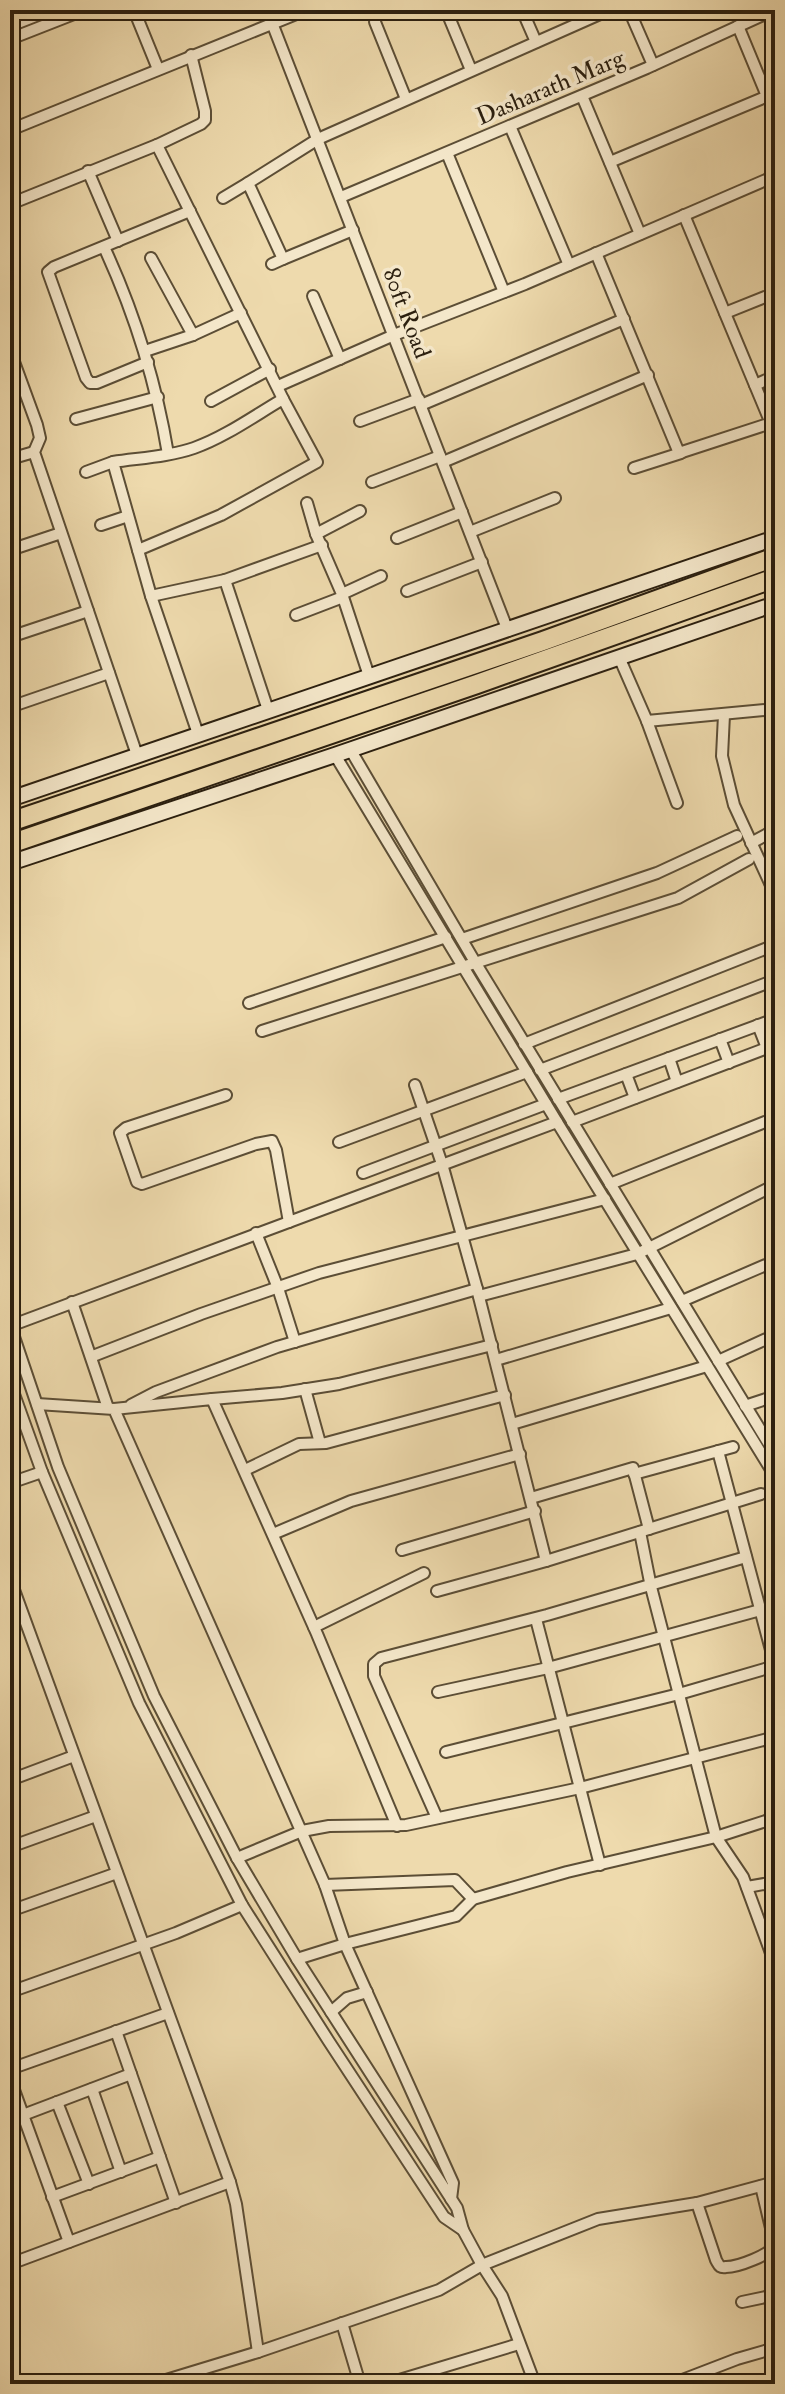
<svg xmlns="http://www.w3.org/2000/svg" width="785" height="2394" font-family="'IM FELL Double Pica',serif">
<rect width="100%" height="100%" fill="#eedaad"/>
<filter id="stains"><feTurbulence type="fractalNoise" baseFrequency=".0025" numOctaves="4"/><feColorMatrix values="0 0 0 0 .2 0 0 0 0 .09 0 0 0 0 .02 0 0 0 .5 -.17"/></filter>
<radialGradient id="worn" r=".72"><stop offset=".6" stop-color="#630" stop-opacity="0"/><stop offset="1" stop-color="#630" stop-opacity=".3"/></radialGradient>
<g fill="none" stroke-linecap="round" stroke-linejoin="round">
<defs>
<g id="street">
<polyline points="134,10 158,69"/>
<polyline points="267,10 508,631"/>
<polyline points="446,10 471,70"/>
<polyline points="522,10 536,42"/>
<polyline points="629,10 653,65"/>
<polyline points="375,22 406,99"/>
<polyline points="10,26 51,10"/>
<polyline points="738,26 767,96"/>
<polyline points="10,39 84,10"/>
<polyline points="582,96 640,234"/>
<polyline points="510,126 569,265"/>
<polyline points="10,130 306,10"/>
<polyline points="447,153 504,292"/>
<polyline points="610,162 775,93"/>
<polyline points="88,171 118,241"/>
<polyline points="341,197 647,68 774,10"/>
<polyline points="223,198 248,183"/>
<polyline points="10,204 157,145 201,124 205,120 205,111 191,55"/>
<polyline points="684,215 775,433"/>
<polyline points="353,230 283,259 248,183 318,139 609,10"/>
<path d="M104,247C135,314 156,382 168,454"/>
<polyline points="596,253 679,453 771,423"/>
<polyline points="151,258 193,335"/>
<polyline points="272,264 283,259"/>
<polyline points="313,296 340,359"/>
<polyline points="725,313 775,293"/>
<polyline points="10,351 37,425 40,438 34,452 137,755"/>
<polyline points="145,351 193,335 241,313"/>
<polyline points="148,362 97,383 90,383 86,378 48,272 54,267 190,211"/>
<polyline points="755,385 775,376"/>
<polyline points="278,386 394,335 525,284 775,176"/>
<polyline points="211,401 270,369"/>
<polyline points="421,405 624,319"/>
<polyline points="76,419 158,397"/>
<polyline points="360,421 419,399"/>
<polyline points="10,459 34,452"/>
<polyline points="443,462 648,375"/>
<polyline points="634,468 681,453"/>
<polyline points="86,472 113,462"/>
<polyline points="372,482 440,456"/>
<polyline points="307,503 316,534 342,594 369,676"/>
<polyline points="101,525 128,516"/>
<polyline points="470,532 555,498"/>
<polyline points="316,534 360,511"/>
<polyline points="397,538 462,512"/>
<polyline points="10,550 61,533"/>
<polyline points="138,550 221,515 317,462 283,399 157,145"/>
<polyline points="225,580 268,710"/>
<polyline points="407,591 482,562"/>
<polyline points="342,594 381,576"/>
<polyline points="151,596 225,580 322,545"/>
<polyline points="296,615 343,597"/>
<polyline points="10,637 88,611"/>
<polyline points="619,657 647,721 677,803"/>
<polyline points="10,707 109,673"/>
<polyline points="724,715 722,756 734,805 775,894"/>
<polyline points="647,721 775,709"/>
<path d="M198,734L151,596L113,462C139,458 168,457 194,448C225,437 254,416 283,399"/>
<polyline points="350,749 475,962 775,1454"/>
<polyline points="335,755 557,1122 775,1476"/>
<polyline points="751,843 775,830"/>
<polyline points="462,939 657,873 737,836"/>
<polyline points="249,1003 446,937"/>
<polyline points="758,1025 767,1048"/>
<polyline points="262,1031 678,898 749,859"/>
<polyline points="720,1039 729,1063"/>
<polyline points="524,1044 775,945"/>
<polyline points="669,1058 677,1082"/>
<polyline points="540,1070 775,980"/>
<polyline points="626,1074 635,1098"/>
<polyline points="415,1085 442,1164 477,1289 546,1561"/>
<polyline points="226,1095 126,1128 120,1133 137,1182 142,1184 256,1144 272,1141 276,1150 289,1222"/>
<polyline points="558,1099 775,1019"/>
<polyline points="572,1122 775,1045"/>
<polyline points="339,1142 527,1072"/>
<polyline points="363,1173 546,1104"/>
<polyline points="610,1184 775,1118"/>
<polyline points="256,1233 278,1288 295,1342"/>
<polyline points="479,1296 637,1254 775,1185"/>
<polyline points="682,1301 775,1261"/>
<polyline points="72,1302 108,1408"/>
<polyline points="10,1325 58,1467 154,1696 237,1858 297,1959 457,2208 463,2230 444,2217 328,2040 242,1905 139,1703 42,1472 10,1383"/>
<polyline points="10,1326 557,1122"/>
<polyline points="93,1356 201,1314 319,1273 605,1199"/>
<polyline points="496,1360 671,1308"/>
<polyline points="718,1361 775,1335"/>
<polyline points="305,1389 320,1443"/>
<polyline points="212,1399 282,1393 339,1384 492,1345"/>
<polyline points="37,1404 114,1409 325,1885 345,1944 453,2183 451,2199"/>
<polyline points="131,1405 156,1392 277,1347 477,1289"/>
<polyline points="745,1406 775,1396"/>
<polyline points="114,1409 212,1399 317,1634 397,1826"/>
<polyline points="512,1424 707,1366"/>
<polyline points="718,1451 775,1665"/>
<polyline points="245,1470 299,1444 326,1443 505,1395"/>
<polyline points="634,1474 733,1447"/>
<polyline points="10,1483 42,1472"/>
<polyline points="531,1498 633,1468 649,1529"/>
<polyline points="640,1532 651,1587 716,1837 743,1877 775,1964"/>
<polyline points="273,1534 351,1501 520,1454"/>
<polyline points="402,1550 535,1511"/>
<polyline points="10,1579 230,2182 10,2264"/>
<polyline points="437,1591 546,1561 761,1494"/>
<polyline points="536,1619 600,1865"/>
<polyline points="314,1627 424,1573"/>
<polyline points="438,1692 548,1668 775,1606"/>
<polyline points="446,1752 679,1694 775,1666"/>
<polyline points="10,1780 74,1756"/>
<polyline points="437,1818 374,1676 374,1664 381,1658 547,1615 746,1557"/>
<polyline points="10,1847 96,1816"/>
<polyline points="237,1858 302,1831 329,1826 406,1825 580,1788 775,1737"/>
<polyline points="325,1885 455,1880 473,1899"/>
<polyline points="747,1887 775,1882"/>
<polyline points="10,1911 117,1873"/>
<polyline points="297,1959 345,1944 456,1916 473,1899 567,1872 716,1837 775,1818"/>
<polyline points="10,1992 176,1933 242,1905"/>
<polyline points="331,2012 347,1998 367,1992"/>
<polyline points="116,2031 131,2074"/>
<polyline points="10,2069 168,2013"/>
<polyline points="10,2079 23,2115 131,2074 176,2203"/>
<polyline points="92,2089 121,2172"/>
<polyline points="57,2102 89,2184"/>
<polyline points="23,2115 69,2242"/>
<polyline points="230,2182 236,2204 258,2352"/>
<polyline points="52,2197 160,2157"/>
<path d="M697,2203L716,2260C719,2265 719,2268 726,2267C738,2267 770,2255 775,2245L761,2186"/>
<polyline points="463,2230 482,2265 598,2219 697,2203 775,2182"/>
<polyline points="742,2302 775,2295"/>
<polyline points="342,2323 360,2384"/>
<polyline points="153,2384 258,2352 439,2290 482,2265 502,2296 535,2384"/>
<polyline points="386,2384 519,2344"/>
<polyline points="672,2384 737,2359 775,2348"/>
</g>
<g id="secondary">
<path d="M10,799C265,711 521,627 775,538"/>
<polyline points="10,863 335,755 775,604"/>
</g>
<g id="highway">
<polyline points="10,822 543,641 775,557"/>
<polyline points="10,844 477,684 775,578"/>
</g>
</defs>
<!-- street casing -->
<use href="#street" stroke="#5c4e36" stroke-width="14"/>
<!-- secondary casing -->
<use href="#secondary" stroke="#2b1f0f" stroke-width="18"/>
<!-- highway casing -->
<use href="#highway" stroke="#2b1f0f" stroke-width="22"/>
<!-- street -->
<use href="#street" stroke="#f4e7ca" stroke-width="10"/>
<!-- secondary -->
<use href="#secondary" stroke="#f4e7ca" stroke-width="14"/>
<!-- highway -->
<use href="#highway" stroke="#eedaad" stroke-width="18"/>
</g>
<g text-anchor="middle" stroke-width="7" stroke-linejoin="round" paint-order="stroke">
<!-- street labels -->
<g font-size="24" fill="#2b1f0f" stroke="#f4e7ca">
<text transform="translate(550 87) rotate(-23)" y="8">Dasharath Marg</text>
<text transform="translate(407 313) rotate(69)" y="8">80ft Road</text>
</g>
</g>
<!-- margin -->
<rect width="785" height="2394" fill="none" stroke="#eedaad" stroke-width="40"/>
<rect x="12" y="12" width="761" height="2370" fill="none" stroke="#2b1f0f" stroke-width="4"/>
<rect x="20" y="20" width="745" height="2354" fill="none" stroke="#2b1f0f" stroke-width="2"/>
<rect width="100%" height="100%" filter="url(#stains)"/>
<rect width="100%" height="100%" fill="url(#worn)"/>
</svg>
